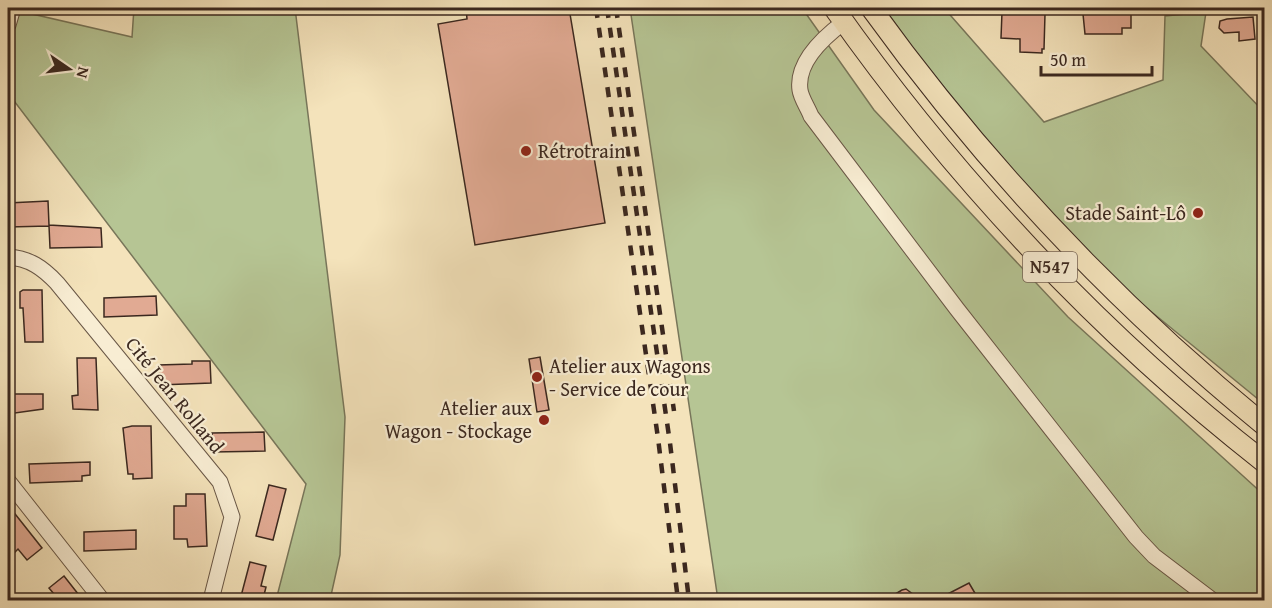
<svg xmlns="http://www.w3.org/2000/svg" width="1272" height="608" font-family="'Gentium Book Plus',serif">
<rect width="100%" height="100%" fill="#f4e3bb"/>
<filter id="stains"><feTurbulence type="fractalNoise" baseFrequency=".00333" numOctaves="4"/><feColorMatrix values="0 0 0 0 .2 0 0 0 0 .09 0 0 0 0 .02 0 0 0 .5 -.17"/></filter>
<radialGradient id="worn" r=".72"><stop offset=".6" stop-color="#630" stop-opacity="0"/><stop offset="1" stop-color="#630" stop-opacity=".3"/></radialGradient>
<!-- green -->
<g fill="#b6c594" stroke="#78765a" stroke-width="1.5">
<polygon points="134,8 295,8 345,417 340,555 330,600 276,600 306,484 8,93 8,53 19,11 132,37"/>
<polygon points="630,8 802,8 874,110 1068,317 1264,495 1264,600 718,600"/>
<polygon points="884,8 944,8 1044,122 1163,80 1165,16 1206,12 1201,46 1264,112 1264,404 1126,291 1005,162 917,54"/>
</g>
<!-- building -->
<g fill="#e1aa93" stroke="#3b281f" stroke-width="1.5">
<polygon points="466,8 509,8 510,12 535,8 569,8 605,223 475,245 438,24 467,19"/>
<polygon points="1002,12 1045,14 1044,49 1042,49 1042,53 1020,52 1020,39 1001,38"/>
<polygon points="1083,14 1131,14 1131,28 1122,28 1122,34 1085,34"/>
<polygon points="1253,17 1255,39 1239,41 1239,32 1224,33 1219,28 1220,21 1227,19"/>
<polygon points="48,201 49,225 101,228 102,247 50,248 49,226 8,227 8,203"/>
<polygon points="23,290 42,290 43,342 25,342 23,308 20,308 20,292"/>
<polygon points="156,296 157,315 104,317 104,298"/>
<polygon points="540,357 549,410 537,412 529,359"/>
<polygon points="77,358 96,358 98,410 73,409 72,396 78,395"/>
<polygon points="192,361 210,361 211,383 159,385 158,365 192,364"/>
<polygon points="8,394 43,394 43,409 8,414"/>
<polygon points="132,426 151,426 152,478 133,479 133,474 128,474 123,428"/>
<polygon points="264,432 265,451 213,452 212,433"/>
<polygon points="90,462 90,475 82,476 82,481 30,483 29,464"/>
<polygon points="269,485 286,489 273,540 256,536"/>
<polygon points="186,494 205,494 207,546 188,547 187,539 174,539 174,506 186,506"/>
<polygon points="8,505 42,548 27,560 18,549 15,552 8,543"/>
<polygon points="136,530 136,549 84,551 84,532"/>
<polygon points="250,562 266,566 261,586 266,587 263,599 240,600"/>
<polygon points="64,576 75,590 83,600 59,600 49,588"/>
<polygon points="969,583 979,600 936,600"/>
<polygon points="906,589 921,600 885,600 902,590"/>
</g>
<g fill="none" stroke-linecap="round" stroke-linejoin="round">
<defs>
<g id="minor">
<path d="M844,22C824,37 796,62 800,90C801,98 808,108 811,116L957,309L1136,537L1154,556L1212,600"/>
<polyline points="8,25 13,8"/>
<path d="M8,257C29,258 43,268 57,283L220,482L232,517L211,600"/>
<polyline points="8,481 102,600"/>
</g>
<g id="major">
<path d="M834,8C954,178 1100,334 1264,462"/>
<path d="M871,8C983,163 1116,304 1264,425"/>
</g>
</defs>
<!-- minor casing -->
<use href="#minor" stroke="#695746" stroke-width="17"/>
<!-- major casing -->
<use href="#major" stroke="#3b281f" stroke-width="22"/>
<!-- minor -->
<use href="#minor" stroke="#f8edd3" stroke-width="15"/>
<!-- major -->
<use href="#major" stroke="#f4e3bb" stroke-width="20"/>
<!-- rail -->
<g stroke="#3b281f" stroke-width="4.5" stroke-dasharray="10 10" stroke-linecap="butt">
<polyline points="596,8 658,438 678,600"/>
<polyline points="607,8 670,443 689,600"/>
<polyline points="616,8 674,411"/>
</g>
</g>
<!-- markers -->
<g fill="#8f2418" stroke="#f8edd3" stroke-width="2">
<circle cx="526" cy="151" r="6"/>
<circle cx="1198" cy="213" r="6"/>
<circle cx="537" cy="377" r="6"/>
<circle cx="544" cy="420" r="6"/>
</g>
<g text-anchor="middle" stroke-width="4.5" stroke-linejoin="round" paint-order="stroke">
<!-- shield labels -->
<rect fill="#f8edd3" stroke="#746355" stroke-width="1.5" x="1023" y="252" width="54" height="30" rx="4.5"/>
<g font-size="18" font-weight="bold" fill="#3b281f">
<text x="1050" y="273">N547</text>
</g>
<!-- poi labels -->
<g font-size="20" fill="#3b281f" stroke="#f8edd3" text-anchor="start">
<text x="538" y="158">Rétrotrain</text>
<text x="1186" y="220" text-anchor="end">Stade Saint-Lô</text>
<text x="549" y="373">Atelier aux Wagons<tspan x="549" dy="23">- Service de cour</tspan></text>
<text x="532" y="415" text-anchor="end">Atelier aux<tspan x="532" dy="23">Wagon - Stockage</tspan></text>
</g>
<!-- street labels -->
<g font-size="20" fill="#3b281f" stroke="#f8edd3">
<text transform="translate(175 395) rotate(51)" y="7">Cité Jean Rolland</text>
</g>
</g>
<!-- margin -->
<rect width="1272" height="608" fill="none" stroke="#f4e3bb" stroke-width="30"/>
<rect x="9" y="9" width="1254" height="590" fill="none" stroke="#3b281f" stroke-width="3"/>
<rect x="15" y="15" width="1242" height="578" fill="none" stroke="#3b281f" stroke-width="1.5"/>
<!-- north arrow -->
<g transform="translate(69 69) rotate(104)" stroke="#f8edd3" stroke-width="4.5" paint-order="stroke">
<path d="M0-4.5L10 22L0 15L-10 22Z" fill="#3b281f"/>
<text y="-9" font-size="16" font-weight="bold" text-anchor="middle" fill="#3b281f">N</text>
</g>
<!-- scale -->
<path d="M1041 66v9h111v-9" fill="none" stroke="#3b281f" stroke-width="3"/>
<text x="1050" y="66" font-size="18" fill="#3b281f" stroke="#f8edd3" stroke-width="4.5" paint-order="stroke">50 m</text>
<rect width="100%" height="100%" filter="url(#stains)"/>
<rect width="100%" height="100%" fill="url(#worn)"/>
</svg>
